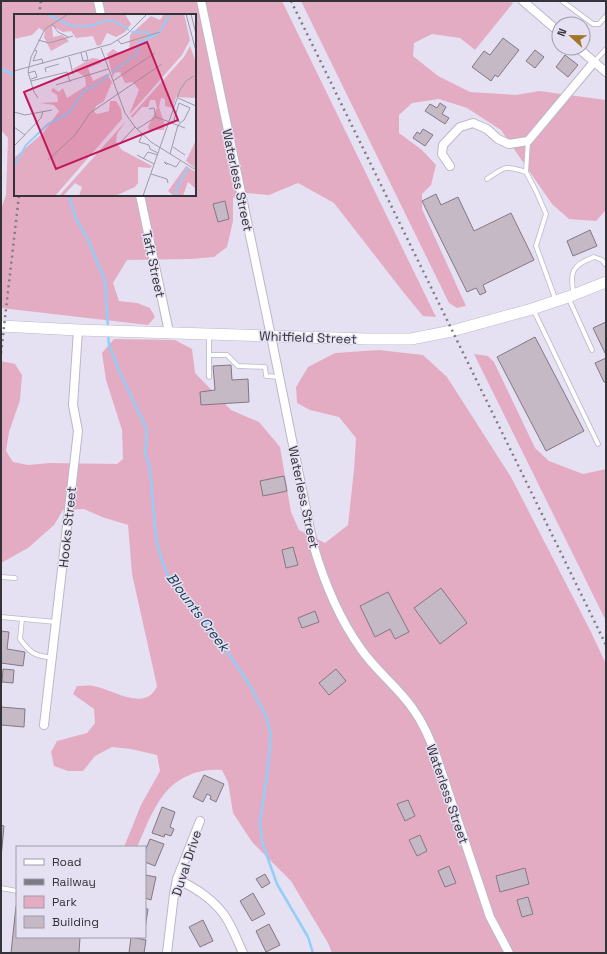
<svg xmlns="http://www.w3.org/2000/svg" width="607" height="954" font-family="'Space Grotesk',sans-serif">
<rect width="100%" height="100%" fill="#e5e1f3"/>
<!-- green -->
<g fill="#e4acc2" fill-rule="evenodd">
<path d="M1,1H282L436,317L423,316L404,293L334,203L298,183L269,195L246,193L233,198V221L227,247L214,257L191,259L127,260L113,283L119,301L137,303L150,308L155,317L148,325L1,308V209L6,195L8,138L1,130ZM15,15H195V195H15Z"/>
<polygon points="301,1 510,1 513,3 475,50 460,38 432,34 414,43 413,56 438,76 470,92 516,95 539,91 606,100 606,210 596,221 569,219 552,204 501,130 467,108 439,99 412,103 399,115 399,133 422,150 436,165 431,185 422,194 422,209 466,306 457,308 449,303"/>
<path d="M114,339L175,340L192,349L195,373L231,410L259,422L280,447L291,512L299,530L325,543L348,525L354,470L356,438L339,417L310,410L297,403L296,387L308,367L335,353L379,350L423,355L447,377L511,477L591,632L606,664V953H332L328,943L291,881L252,842L233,813L228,782L222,770C212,769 204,770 194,773C191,775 186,776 183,778C158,791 148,823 137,847H124L141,805L160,771L157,755L131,749L112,747L95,756L83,771H68L54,766L51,752L57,741L87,733L95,723L94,709L73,694L77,686C82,686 88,685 93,686C112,689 146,713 157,686L132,574L128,525L102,517L84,509L63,510L54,525L28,548L1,563V361L15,364L22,375L20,400L9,432L6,451L13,462L28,465L50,463L117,464L123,459L122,430L106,380L102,353Z"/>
<polygon points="474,354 488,356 494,362 535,448 549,461 583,474 606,469 606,621"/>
</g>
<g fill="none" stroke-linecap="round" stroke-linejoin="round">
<!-- stream -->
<g stroke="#93cef8" stroke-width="2.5">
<polyline points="1,69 15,75"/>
<polyline points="69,195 75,217 87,238 105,281 108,328"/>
<polyline points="108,333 109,345 120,373 147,430 145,453 150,469 156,538 161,558 168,576 193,608 211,628 249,684 266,716 271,735 267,774 260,822 262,842 277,884 308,937 313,953"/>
</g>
</g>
<!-- building -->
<g fill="#c6b9c6" stroke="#847784">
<polygon points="503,38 519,50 498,77 495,75 491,81 472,67 484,51 490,55"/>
<polygon points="535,50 544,57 535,68 526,61"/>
<polygon points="565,55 578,65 568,77 556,67"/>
<polygon points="440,103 446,107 442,114 449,118 445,124 425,111 430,104 437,108"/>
<polygon points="423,129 433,135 425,146 413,138 417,132 420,134"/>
<polygon points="436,194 441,205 458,197 474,231 511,213 534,260 483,285 486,292 480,295 476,288 467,292 422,201"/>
<polygon points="225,201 229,219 218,222 213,204"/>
<polygon points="590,230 597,246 573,256 567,241"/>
<polygon points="606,322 606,355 593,328"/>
<polygon points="535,337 584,431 546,451 497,357"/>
<polygon points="606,358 606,382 604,382 595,363"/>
<polygon points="231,365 232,380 248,379 249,402 201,405 200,392 215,390 213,366"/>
<polygon points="284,476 287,491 263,496 260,481"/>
<polygon points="293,547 298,565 286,568 282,550"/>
<polygon points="441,588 467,623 440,644 414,608"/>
<polygon points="388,592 409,632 395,639 390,629 375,637 360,606"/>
<polygon points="315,611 319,622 302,628 298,618"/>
<polygon points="1,631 9,632 7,649 25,652 23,666 1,663"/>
<polygon points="3,669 14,670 13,683 2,682"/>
<polygon points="336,669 346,681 329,695 319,683"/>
<polygon points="1,707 25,709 24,727 1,725"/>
<polygon points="204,775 224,784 216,802 210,799 211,796 207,794 203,802 193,797"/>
<polygon points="408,800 415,816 405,821 397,804"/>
<polygon points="162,807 175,812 170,827 174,829 171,836 165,834 164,837 152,833"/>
<polygon points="1,825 4,826 1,858"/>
<polygon points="420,835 427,851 417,856 409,840"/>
<polygon points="150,839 164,844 155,866 145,862 145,851"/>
<polygon points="449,866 456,883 445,887 438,871"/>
<polygon points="525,868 529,884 500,892 496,876"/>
<polygon points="265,874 270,883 262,888 256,879"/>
<polygon points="145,875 156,877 151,900 145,898"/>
<polygon points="253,893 265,914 252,921 240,901"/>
<polygon points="528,897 533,914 522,917 517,900"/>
<polygon points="16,906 17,906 17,937 80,937 79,953 11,953"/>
<polygon points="145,909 148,909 145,929"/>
<polygon points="203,920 213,941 200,947 189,927"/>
<polygon points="269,924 280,945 266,952 256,931"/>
<polygon points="131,937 146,940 144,953 129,953"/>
</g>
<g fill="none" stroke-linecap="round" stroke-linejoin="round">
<defs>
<g id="service">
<polyline points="562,1 593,24 599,24 606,16"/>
<polyline points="594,62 606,49"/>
<polyline points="528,141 526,172 536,191 546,214 536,246 556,301"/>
<path d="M487,179C505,167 504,165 526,172"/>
<path d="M574,295C569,272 572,265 594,257L602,260L606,265"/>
<polyline points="568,297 592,350"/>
<polyline points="533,309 598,444"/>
<polyline points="209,334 209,377"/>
<polyline points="209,355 227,355 238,366 265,367 266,376 280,377"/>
<polyline points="1,577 15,578"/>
<polyline points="1,617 56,622"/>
<path d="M22,619L20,639C31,654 34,655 52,658"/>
<polyline points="1,888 17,891"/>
</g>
<g id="minor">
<polyline points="98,1 101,15"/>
<path d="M201,1L271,336L313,544C324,582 338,617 361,649C376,671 398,687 413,709C424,724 430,740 437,758L490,917L509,953"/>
<polyline points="523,1 559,32"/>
<polyline points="578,48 606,72"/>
<polyline points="450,166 442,154 443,145 460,127 473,123 487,129 498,139 509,144 528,141 594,62"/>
<polyline points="140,195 169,332"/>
<polyline points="44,725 78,431 73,405 78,330"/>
<path d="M177,879C195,888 210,897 222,912C231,923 237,940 243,953"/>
<polyline points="167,953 174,894 177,879 200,821"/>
</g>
<polyline id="secondary" points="1,326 78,330 367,339 411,339 452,331 532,309 568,297 606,282"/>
</defs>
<!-- service casing -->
<use href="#service" stroke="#bbb7c8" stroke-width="5.5"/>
<!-- minor casing -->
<use href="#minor" stroke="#bbb7c8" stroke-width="10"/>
<!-- secondary casing -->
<use href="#secondary" stroke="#bbb7c8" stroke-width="12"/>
<!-- service -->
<use href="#service" stroke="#fff" stroke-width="4"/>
<!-- minor -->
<use href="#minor" stroke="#fff" stroke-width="8"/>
<!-- secondary -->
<use href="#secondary" stroke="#fff" stroke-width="11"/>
<!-- rail -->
<g stroke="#7d7b86" stroke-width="2.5" stroke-dasharray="2 4" stroke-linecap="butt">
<polyline points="291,1 606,645"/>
<polyline points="39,15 41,1"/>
<polyline points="1,353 19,195"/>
</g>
</g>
<g text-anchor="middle" stroke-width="3" stroke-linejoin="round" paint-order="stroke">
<!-- street labels -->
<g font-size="13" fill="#343339" stroke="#e5e1f3">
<text transform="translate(238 180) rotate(78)" y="5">Waterless Street</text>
<text transform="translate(154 264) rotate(78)" y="5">Taft Street</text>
<text transform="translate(308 337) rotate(2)" y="5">Whitfield Street</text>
<text transform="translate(304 497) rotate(78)" y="5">Waterless Street</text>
<text transform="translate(67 527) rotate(-84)" y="5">Hooks Street</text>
<text transform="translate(448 794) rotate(71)" y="5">Waterless Street</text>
<text transform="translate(186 863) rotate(-72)" y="5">Duval Drive</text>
</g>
<!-- water labels -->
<g font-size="14" font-style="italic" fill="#13354a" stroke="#e5e1f3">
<text transform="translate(198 612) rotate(53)" y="5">Blounts Creek</text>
</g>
</g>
<!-- overview -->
<g transform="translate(14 14)">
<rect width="182" height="182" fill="#e5e1f3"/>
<path d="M0,0H111L117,10L111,18L102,23L93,19L87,31L83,32L79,22L62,24L57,17L49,18L38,12L39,23L48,21L55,27L37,37L30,23L31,18L25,14L18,21L0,25ZM150,0H170L176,26L168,41L115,101L125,76L119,68L111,69L106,58L100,59L99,64L93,40L99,35L105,39L115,36L116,21L137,2L146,6ZM176,32L182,48V84L162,83L159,94L151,92V85L147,84L145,93L151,111L150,116H135L134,113L143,94L141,86H136L134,93H128L118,104L117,102L170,43ZM78,44L85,45L87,49L74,54L79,67L93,60L98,68L90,87L82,92L80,98L83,100L95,97L96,87H102L107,95L108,105L41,182H0V144L29,119L45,97L40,91L26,89L44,88L43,81L37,77L39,74L45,78L49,74L53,84L72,72L71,63L59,55ZM112,107L103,120L102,128L108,136L138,152L136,154L124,153V169L121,173L101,182H65L68,173L61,169L49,182H45ZM182,126V155L172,147ZM172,152L182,158V175L174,168L169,182H160L154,177Z" fill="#e4acc2"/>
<path fill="none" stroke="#93cef8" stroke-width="2" d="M33,0L57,12H76L93,6L102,8L115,16M117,18H133L138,24M98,58L123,40L125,29L145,19L156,0M0,152L12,131L34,110L55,99L69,78L85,69L95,60M162,182V176L174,153"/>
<path fill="none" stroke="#9e9ba9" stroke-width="1" d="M172,0L182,37M177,0L182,20M38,10L44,18L54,23M24,26L35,29L59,22M104,26L107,30L146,18M87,34L111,99L121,113L137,128L182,156M20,36L23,37L19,47L28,45L29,50M67,39L69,47L74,46L72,38M55,43L59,60M0,57L97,30L113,20L133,0M32,58L31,54L45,50M14,59L21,57L23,63L17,65M17,67L53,58L56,68M99,67L141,39M42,71L94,55M24,84L20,78L14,58L17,43L31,15L54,0M164,84L182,92M135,95L140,94L142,103L171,114M0,98L11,101L38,96M0,113L11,121M123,115L142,103M128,121L125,128L135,131L136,135L144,139M107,128L121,113M0,132L27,104L29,97M159,133L171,141M156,140L164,111L170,106L176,94L165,89L160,106L166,108M123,141L140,150M129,145L134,138L144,141M34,146L61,121L76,99L148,50M153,151L150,148L162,153L166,147M137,160L153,165L154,169M129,182L166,76L172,67L180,62"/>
<path fill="#c2185b" fill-opacity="0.15" stroke="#c2185b" stroke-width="2" d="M133,28L164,106L42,155L10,78Z"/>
<rect width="182" height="182" fill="none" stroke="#343339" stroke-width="2"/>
</g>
<!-- border -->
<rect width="607" height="954" fill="none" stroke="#343339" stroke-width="4"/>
<!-- legend -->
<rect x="16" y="846" width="130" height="92" fill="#e5e1f3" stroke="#9e9ba9"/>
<rect x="24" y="859" width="20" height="6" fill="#ffffff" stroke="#9e9ba9"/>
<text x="52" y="866" font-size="12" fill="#343339">Road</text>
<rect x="24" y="879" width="20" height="6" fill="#7d7b86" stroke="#9e9ba9"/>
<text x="52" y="886" font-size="12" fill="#343339">Railway</text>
<rect x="24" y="896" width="20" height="12" fill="#e4acc2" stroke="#9e9ba9"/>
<text x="52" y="906" font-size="12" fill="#343339">Park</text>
<rect x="24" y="916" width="20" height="12" fill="#c6b9c6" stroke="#9e9ba9"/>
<text x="52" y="926" font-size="12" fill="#343339">Building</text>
<!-- north arrow -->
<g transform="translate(571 36) rotate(292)"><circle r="19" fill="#e5e1f3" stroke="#9e9ba9"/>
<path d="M0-3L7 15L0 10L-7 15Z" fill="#a17726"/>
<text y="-6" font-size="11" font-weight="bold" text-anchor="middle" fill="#343339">N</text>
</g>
</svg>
